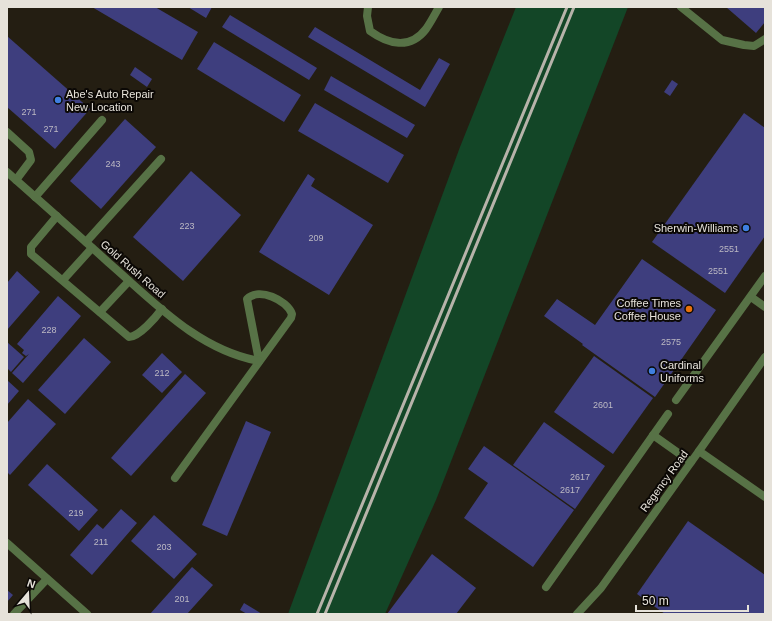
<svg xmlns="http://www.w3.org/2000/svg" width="772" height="621" font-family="Helvetica,sans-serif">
<rect width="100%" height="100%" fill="#241e12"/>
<!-- green -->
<polygon fill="#134627" points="516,7 628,7 436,500 385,614 288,614 460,147"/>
<!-- building -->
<g fill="#3e3e7e">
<polygon points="92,7 155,7 198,32 182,60"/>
<polygon points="188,7 212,7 206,18"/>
<polygon points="726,7 765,7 765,22 756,33"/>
<polygon points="230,15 317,68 309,80 222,27"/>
<polygon points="315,27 420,90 439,58 450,64 425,107 308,37"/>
<polygon points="7,36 90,109 55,149 7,107"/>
<polygon points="214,42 301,95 284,122 197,69"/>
<polygon points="135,67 152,79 147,87 130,75"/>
<polygon points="331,76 415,125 407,138 324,90"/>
<polygon points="672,80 678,84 670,96 664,92"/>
<polygon points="315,103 404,155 388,183 298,131"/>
<polygon points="744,113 765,128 765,236 725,293 652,242"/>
<polygon points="125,119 156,147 101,209 70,181"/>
<polygon points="191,171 241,215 183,281 133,237"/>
<polygon points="308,174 315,179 311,186 373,225 329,295 259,252"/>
<polygon points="642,259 716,310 655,397 582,345 583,344 544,316 557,299 595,325"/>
<polygon points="17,271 40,292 7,330 7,283"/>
<polygon points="58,296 81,316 23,383 12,373 29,354 26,356 22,353 24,350 17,344"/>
<polygon points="84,338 111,362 65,414 38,390"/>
<polygon points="7,342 24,357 11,372 7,368"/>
<polygon points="162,353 182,372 162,393 142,375"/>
<polygon points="594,356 653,398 613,454 554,412"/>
<polygon points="185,374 206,393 131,476 111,458"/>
<polygon points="7,380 19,391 7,405"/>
<polygon points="28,399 56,424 10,475 7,472 7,423"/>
<polygon points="246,421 271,432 227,536 202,525"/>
<polygon points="544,422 605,466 575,509 513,465"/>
<polygon points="484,446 574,510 533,567 464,518 488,483 468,469"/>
<polygon points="47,464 98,510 79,531 28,485"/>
<polygon points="121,509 137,523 92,575 70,555 97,524 103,529"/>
<polygon points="154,515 197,554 174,579 131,541"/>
<polygon points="688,521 765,575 765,614 665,614 637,594"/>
<polygon points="432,554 476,588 456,614 387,614"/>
<polygon points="192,567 213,585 187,614 150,614"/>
<polygon points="7,590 13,595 7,602"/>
<polygon points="244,603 262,614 247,614 240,610"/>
</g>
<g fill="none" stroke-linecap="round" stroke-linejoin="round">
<!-- service -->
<g stroke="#577246" stroke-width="8">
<path d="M368,7L367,16L370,31C388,44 410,50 426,29C431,22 435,14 439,7"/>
<polyline points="681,7 722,40 744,45 754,46 765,39"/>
<polyline points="7,132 29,152 31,160 16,180"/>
<polyline points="35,197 102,120"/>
<path d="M57,216L31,247V254L129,337C139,337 156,317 162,309"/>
<polyline points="86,242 161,159"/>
<polyline points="63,280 92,248"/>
<polyline points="751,297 765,307"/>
<polyline points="100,312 129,281"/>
<polyline points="676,400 765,276"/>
<polyline points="653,435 691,462"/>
<path d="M175,478L291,318L292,314C287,300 259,287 247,299L259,361"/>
<polyline points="546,587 668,414"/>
<polyline points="14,614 47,579"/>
</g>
<!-- minor -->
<g stroke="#577246" stroke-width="8">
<path d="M7,172C41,202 75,232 109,263C154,302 198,350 259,361"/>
<polyline points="7,543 87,614"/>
<polyline points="577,614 601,588 699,451"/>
</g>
<!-- tertiary -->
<polyline stroke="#577246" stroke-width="8" points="765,357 699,451 765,497"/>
<!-- rail -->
<g stroke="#b7b3aa" stroke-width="3">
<polyline points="317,614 567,7"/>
<polyline points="325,614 574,7"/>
</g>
</g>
<!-- markers -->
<g fill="#3f7fe0" stroke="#0b0805" stroke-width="1.5">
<circle cx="58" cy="100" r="4"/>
<circle cx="746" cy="228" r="4"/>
<circle cx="652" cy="371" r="4"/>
</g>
<circle fill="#e8710a" stroke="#0b0805" stroke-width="1.5" cx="689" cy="309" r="4"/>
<g text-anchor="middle" stroke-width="4" stroke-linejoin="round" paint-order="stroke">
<!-- number labels -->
<g font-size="9" fill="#bcb9c3">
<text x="29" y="115">271</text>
<text x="51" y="132">271</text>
<text x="113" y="167">243</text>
<text x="187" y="229">223</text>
<text x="316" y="241">209</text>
<text x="729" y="252">2551</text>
<text x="718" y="274">2551</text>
<text x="49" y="333">228</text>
<text x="671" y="345">2575</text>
<text x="162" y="376">212</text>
<text x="603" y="408">2601</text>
<text x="580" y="480">2617</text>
<text x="570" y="493">2617</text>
<text x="76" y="516">219</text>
<text x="101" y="545">211</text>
<text x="164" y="550">203</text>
<text x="182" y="602">201</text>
</g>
<!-- poi labels -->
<g font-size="11" fill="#e6e2da" stroke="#0b0805" text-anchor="start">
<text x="66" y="98">Abe's Auto Repair<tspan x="66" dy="13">New Location</tspan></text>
<text x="738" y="232" text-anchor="end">Sherwin-Williams</text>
<text x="681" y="307" text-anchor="end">Coffee Times<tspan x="681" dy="13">Coffee House</tspan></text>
<text x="660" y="369">Cardinal<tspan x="660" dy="13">Uniforms</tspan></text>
</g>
<!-- street labels -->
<g font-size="11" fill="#e6e2da" stroke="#0b0805">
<text transform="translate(133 269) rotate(41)" y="4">Gold Rush Road</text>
<text transform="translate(664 481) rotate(-54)" y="4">Regency Road</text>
</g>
</g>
<!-- border -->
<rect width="772" height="621" fill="none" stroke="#e6e2da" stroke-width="16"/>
<!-- north arrow -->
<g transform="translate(28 593) rotate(19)" stroke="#0b0805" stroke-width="3" paint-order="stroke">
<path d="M0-3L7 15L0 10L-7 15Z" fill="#e6e2da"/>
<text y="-6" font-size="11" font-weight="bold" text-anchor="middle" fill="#e6e2da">N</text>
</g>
<!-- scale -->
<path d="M636 605v6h112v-6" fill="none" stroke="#e6e2da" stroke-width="2"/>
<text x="642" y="605" font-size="12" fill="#e6e2da" stroke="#0b0805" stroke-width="3" paint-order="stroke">50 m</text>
</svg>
